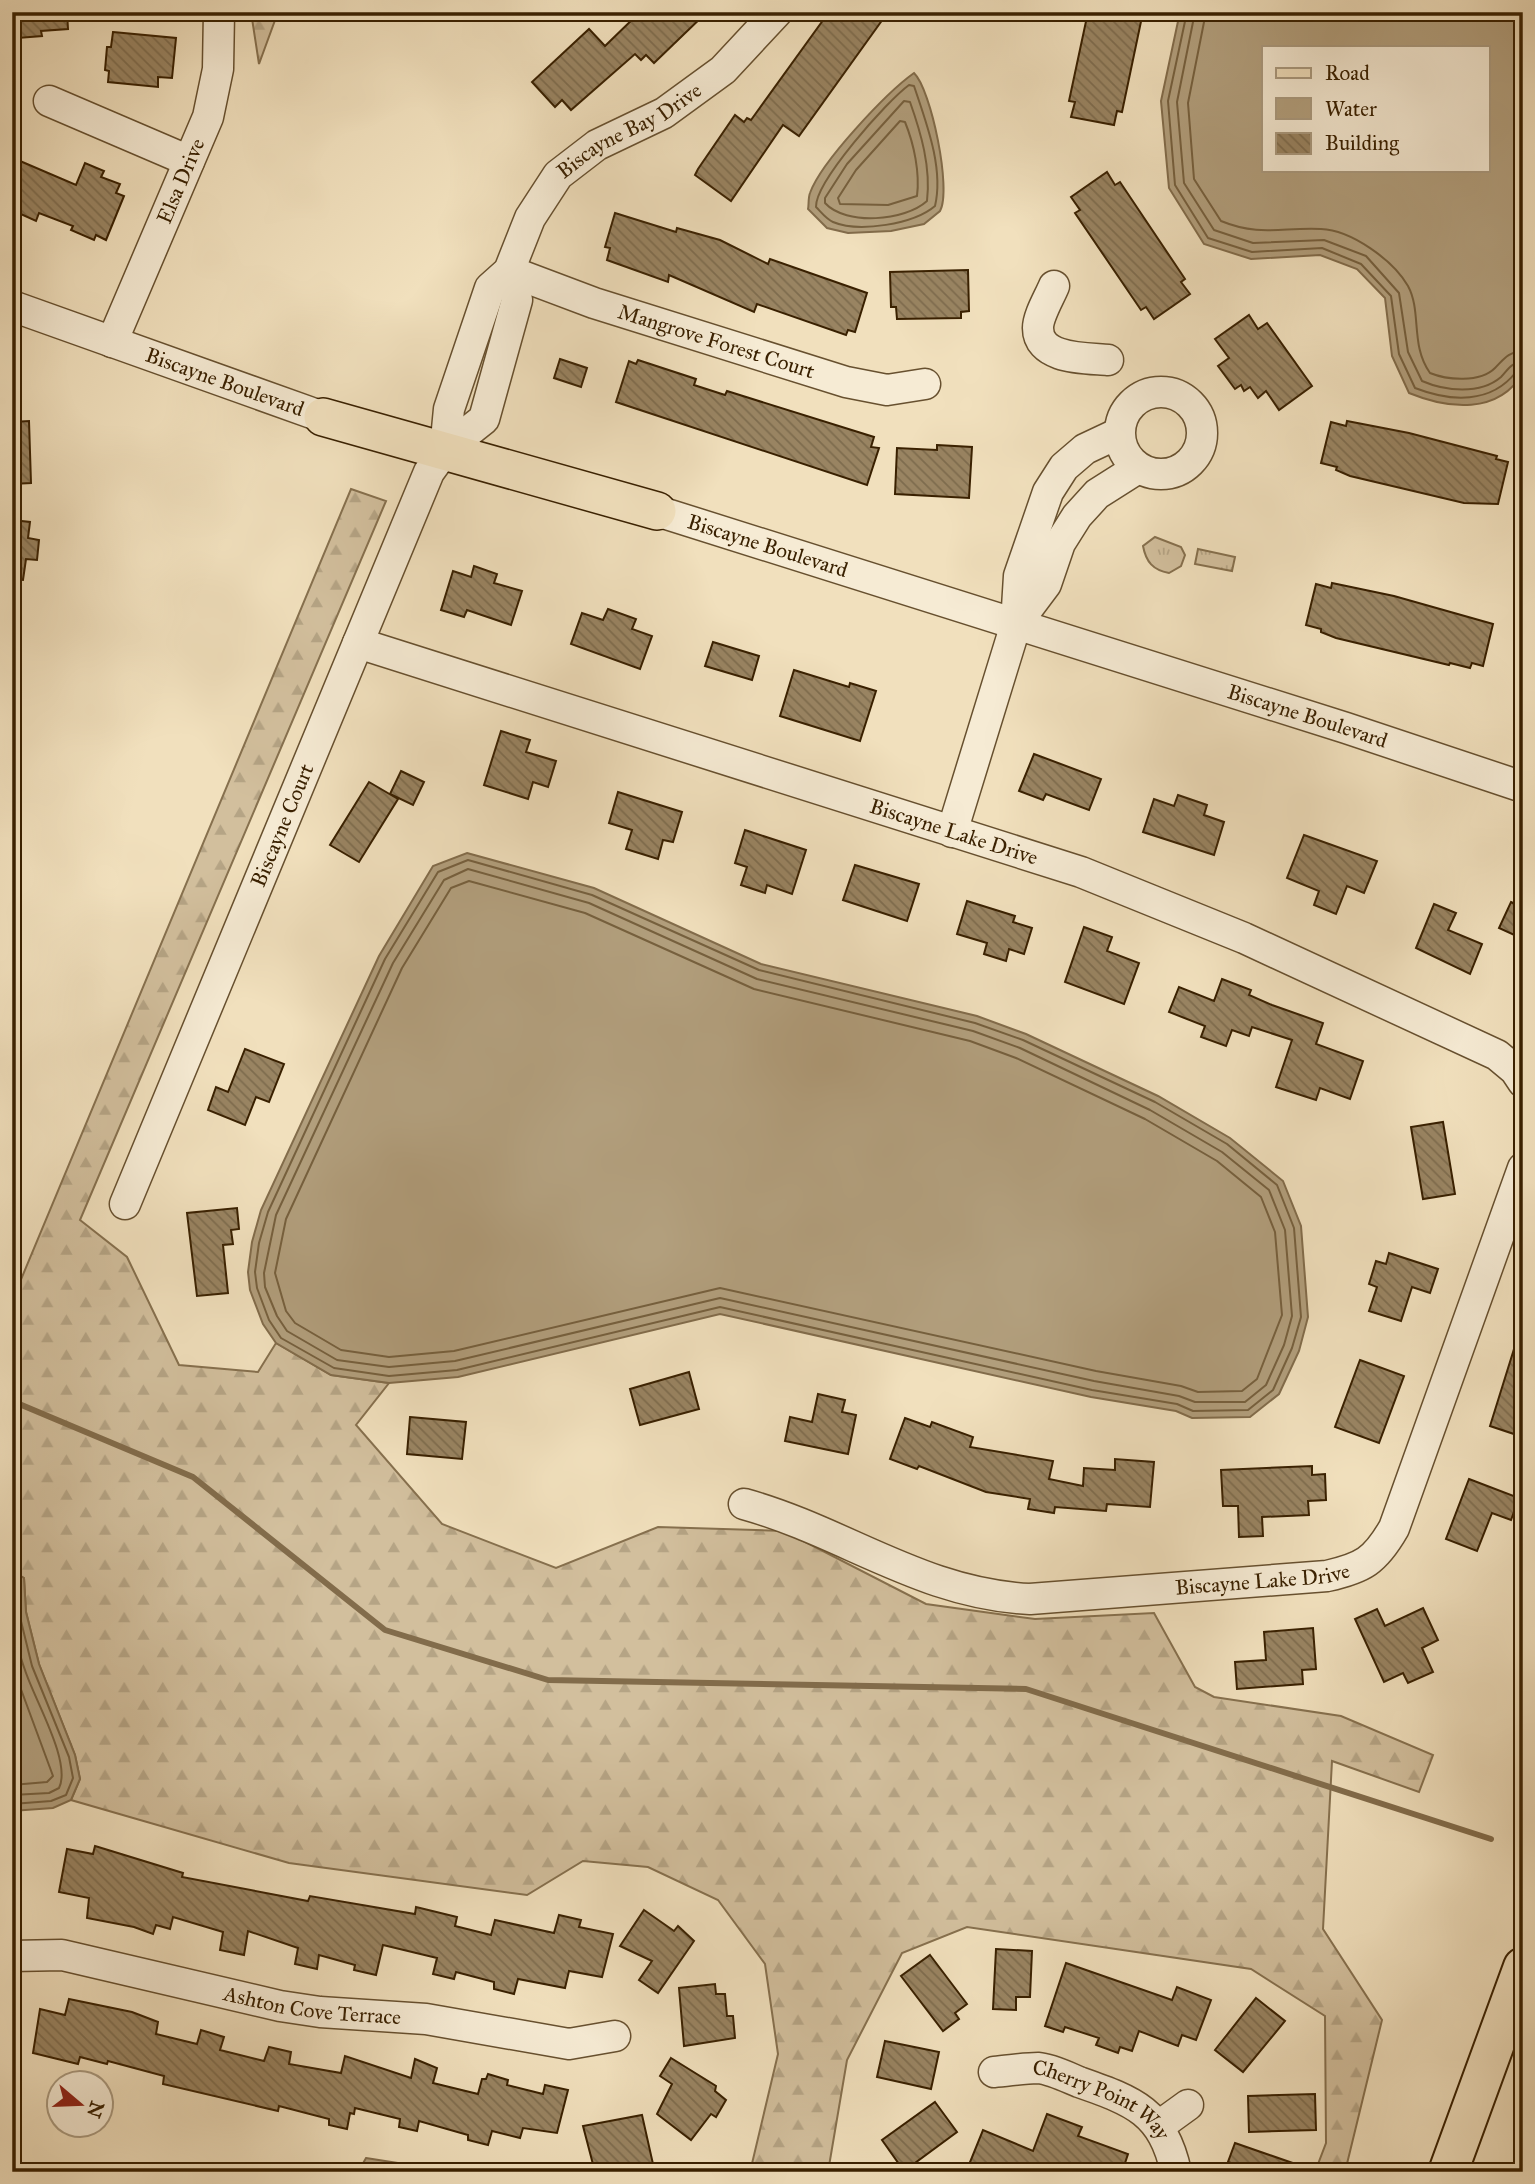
<svg xmlns="http://www.w3.org/2000/svg" width="1535" height="2184" font-family="'IM FELL Great Primer',serif">
<defs>
<pattern id="forest-firs" width="22" height="20" patternUnits="userSpaceOnUse" patternTransform="scale(1.75)"><rect width="22" height="20" fill="#d2bf9d"/><path d="M5 1l3.5 6h-7zM16 11l3.5 6h-7z" fill="#b5a485"/></pattern>
<pattern id="park-tufts" width="24" height="20" patternUnits="userSpaceOnUse" patternTransform="scale(1.75)"><rect width="24" height="20" fill="#d2bf9d"/><path d="M3 7l-1-3M5 7V3M7 7l1-3M15 17l-1-3M17 17v-4M19 17l1-3" fill="none" stroke="#b5a485"/></pattern>
<pattern id="building-back-hatch" width="6" height="6" patternUnits="userSpaceOnUse" patternTransform="scale(1.75)"><rect width="6" height="6" fill="#998462"/><path d="M-1 5l2 2M0 0l6 6M5-1l2 2" fill="none" stroke="#7e6c4e"/></pattern>
</defs>
<rect width="100%" height="100%" fill="#f1e0bd"/>
<filter id="stains"><feTurbulence type="fractalNoise" baseFrequency=".00286" numOctaves="4"/><feColorMatrix values="0 0 0 0 .2 0 0 0 0 .09 0 0 0 0 .02 0 0 0 .5 -.17"/></filter>
<radialGradient id="worn" r=".72"><stop offset=".6" stop-color="#630" stop-opacity="0"/><stop offset="1" stop-color="#630" stop-opacity=".3"/></radialGradient>
<!-- forest -->
<g fill="url(#forest-firs)" stroke="#86704e" stroke-width="2">
<polygon points="251,12 278,12 259,64"/>
<polygon points="351,489 386,501 80,1220 127,1257 179,1365 258,1372 276,1343 331,1375 389,1383 356,1425 442,1524 556,1568 658,1527 784,1531 926,1604 1035,1619 1154,1613 1195,1687 1214,1697 1341,1716 1433,1755 1419,1792 1332,1761 1323,1929 1382,2020 1345,2172 1315,2172 1326,2143 1325,2016 1251,1969 967,1927 902,1953 847,2060 828,2172 750,2172 778,2054 765,1964 718,1900 648,1867 583,1861 527,1895 289,1863 71,1800 80,1779 75,1755 39,1664 26,1612 24,1578 12,1571 12,1301"/>
</g>
<!-- park -->
<g fill="url(#park-tufts)" stroke="#86704e" stroke-width="2">
<path d="M1155,537L1181,547L1185,555L1181,566L1169,573C1153,570 1146,562 1143,546Z"/>
<polygon points="1198,549 1235,557 1232,571 1195,564"/>
</g>
<!-- water -->
<g fill="#b29f7d" stroke="#826c4b" stroke-width="2" fill-rule="evenodd">
<path d="M1180,12H1523V373C1498,415 1448,409 1409,393L1392,356L1385,298L1357,269L1320,255L1251,259L1204,244L1169,188L1161,101ZM1264,47H1488V170H1264Z"/>
<path d="M914,73C931,89 952,190 940,211L924,224L891,231L848,233L827,228L808,209C809,205 808,198 810,193C821,162 886,93 914,73Z"/>
<polygon points="467,853 594,888 761,964 977,1016 1026,1034 1158,1096 1230,1138 1283,1181 1301,1226 1308,1317 1299,1351 1279,1394 1250,1417 1192,1418 1176,1411 1091,1397 720,1314 458,1377 389,1383 331,1375 276,1343 263,1324 250,1290 248,1272 252,1242 261,1210 379,956 433,866"/>
<polygon points="12,1571 24,1578 26,1612 39,1664 75,1755 80,1779 71,1800 53,1808 12,1811"/>
<polygon points="366,2158 455,2172 358,2172"/>
</g>
<g fill="none" stroke-linecap="round" stroke-linejoin="round">
<!-- shore -->
<g stroke="#76603e" stroke-width="2">
<path d="M1187,12L1168,101L1175,185L1208,238L1252,252L1322,248L1361,264L1391,296L1399,354L1415,388C1451,402 1491,404 1516,372L1523,371"/>
<path d="M1195,12L1177,102L1184,183L1214,230L1253,243L1324,240L1366,256L1399,293L1408,352L1422,381C1445,391 1480,395 1501,377C1509,369 1510,363 1523,362"/>
<path d="M1206,12L1188,103L1194,179L1221,221C1260,237 1282,227 1321,229C1351,230 1393,260 1408,286C1422,312 1410,345 1430,373C1447,380 1480,383 1495,368C1504,359 1508,352 1523,351"/>
<path d="M909,85L914,86C926,122 944,168 935,206C914,224 859,233 833,222C826,219 821,212 816,207C815,182 887,101 909,85Z"/>
<path d="M904,101L910,102C921,133 931,167 927,201C905,221 846,226 825,203V198L847,164Z"/>
<path d="M900,121L905,122C914,144 920,173 917,196L888,205L840,204L838,198L856,170Z"/>
<polygon points="468,860 592,895 759,970 975,1023 1023,1040 1155,1102 1227,1144 1277,1185 1294,1228 1301,1317 1292,1348 1273,1390 1248,1410 1193,1411 1177,1404 1092,1390 720,1307 457,1370 389,1376 334,1368 281,1338 269,1320 257,1288 255,1272 259,1243 268,1212 385,959 438,872"/>
<polygon points="468,869 589,903 757,979 973,1031 1020,1048 1150,1110 1222,1152 1269,1190 1285,1230 1292,1316 1284,1345 1266,1385 1245,1402 1195,1402 1179,1396 1094,1381 720,1298 455,1361 389,1367 337,1360 287,1331 277,1316 265,1287 264,1273 276,1215 393,963 444,880"/>
<polygon points="469,881 585,913 754,989 970,1041 1016,1058 1145,1119 1217,1161 1261,1197 1275,1232 1282,1315 1257,1379 1242,1391 1198,1392 1181,1386 1096,1371 720,1288 454,1351 389,1357 341,1350 295,1323 286,1311 275,1273 286,1219 402,968 451,888"/>
<polyline points="12,1580 17,1584 19,1613 32,1666 69,1757 73,1778 66,1795 51,1801 12,1804"/>
<path d="M12,1623C16,1639 19,1655 25,1670C34,1699 72,1762 59,1788L49,1793L12,1795"/>
<polyline points="12,1665 53,1776 47,1782 12,1785"/>
</g>
<!-- stream -->
<polyline stroke="#826c4b" stroke-width="6" points="12,1401 193,1477 385,1630 548,1680 1026,1689 1491,1839"/>
</g>
<!-- building -->
<g fill="url(#building-back-hatch)" stroke="#392000" stroke-width="2">
<polygon points="17,12 67,12 68,29 41,31 42,36 18,38"/>
<polygon points="640,12 707,12 654,63 646,55 641,60 635,54 571,110 562,100 555,107 532,82 589,29 605,46"/>
<polygon points="829,12 888,12 799,136 783,125 731,201 695,175 698,169 735,115 744,122 747,118 751,120"/>
<polygon points="1088,12 1143,12 1122,112 1117,111 1114,125 1071,117 1075,102 1069,101"/>
<polygon points="113,32 176,38 172,78 158,77 158,87 108,82 109,71 105,70 107,47 111,47"/>
<polygon points="20,161 76,185 85,163 104,171 101,177 120,184 116,193 124,196 106,240 96,235 94,240 71,230 73,226 39,213 36,221 12,210 12,179"/>
<polygon points="1107,172 1115,185 1120,182 1185,279 1181,282 1190,294 1154,319 1146,307 1141,310 1075,213 1080,210 1071,197"/>
<polygon points="615,213 676,232 677,228 720,240 768,264 770,259 867,293 855,332 848,330 846,335 757,304 754,312 669,275 668,282 607,260 610,248 605,247"/>
<polygon points="968,270 969,311 961,312 961,318 897,319 896,307 891,307 890,272"/>
<polygon points="1249,315 1258,329 1267,323 1312,386 1279,410 1266,391 1258,398 1250,387 1244,391 1241,385 1235,389 1218,366 1229,358 1215,339"/>
<polygon points="560,359 587,368 581,387 554,378"/>
<polygon points="638,360 696,379 694,385 725,395 727,391 874,437 871,447 879,448 867,485 616,402 629,361 636,364"/>
<polygon points="29,421 31,483 12,484 12,422"/>
<polygon points="1347,421 1409,433 1497,456 1496,459 1508,462 1498,504 1464,503 1350,476 1336,470 1337,467 1321,463 1331,422 1346,426"/>
<polygon points="937,445 972,447 969,498 895,494 897,448 937,450"/>
<polygon points="12,520 30,522 28,538 39,540 37,560 26,559 23,580 12,579"/>
<polygon points="474,566 497,574 494,583 522,591 511,625 467,610 464,617 441,610 453,571 471,577"/>
<polygon points="1332,583 1394,596 1493,624 1483,666 1472,663 1470,668 1450,663 1449,665 1336,638 1321,632 1321,629 1306,625 1316,584 1331,588"/>
<polygon points="608,609 636,619 632,629 652,636 640,669 571,644 582,613 603,620"/>
<polygon points="713,642 759,656 752,680 705,666"/>
<polygon points="794,670 849,687 850,683 876,691 860,741 780,716"/>
<polygon points="501,731 530,740 526,752 556,761 548,787 533,782 528,799 484,785"/>
<polygon points="1034,754 1101,779 1089,810 1046,794 1043,800 1019,791"/>
<polygon points="401,771 424,782 413,805 390,794"/>
<polygon points="369,782 398,799 359,862 330,845"/>
<polygon points="618,792 682,812 673,842 663,840 658,859 626,849 632,830 609,823"/>
<polygon points="1178,795 1207,805 1204,815 1224,822 1214,855 1143,832 1154,799 1174,806"/>
<polygon points="745,830 806,850 792,894 767,885 765,893 741,885 747,867 735,863"/>
<polygon points="1304,835 1377,861 1364,893 1347,886 1336,914 1314,905 1319,891 1287,878"/>
<polygon points="855,865 919,884 907,921 843,900"/>
<polygon points="967,901 1015,916 1013,922 1032,928 1024,954 1009,949 1006,961 984,954 987,943 957,934"/>
<polygon points="1511,902 1523,908 1523,939 1499,928"/>
<polygon points="1434,904 1456,913 1448,930 1482,944 1470,974 1416,948"/>
<polygon points="1084,927 1112,937 1107,951 1139,963 1124,1004 1065,982"/>
<polygon points="1222,979 1251,990 1249,995 1272,1005 1323,1023 1316,1044 1363,1061 1350,1099 1320,1088 1316,1100 1276,1087 1292,1040 1252,1027 1249,1036 1232,1030 1226,1046 1201,1037 1205,1026 1169,1012 1179,987 1214,1001"/>
<polygon points="245,1049 284,1064 269,1102 256,1097 245,1125 208,1110 216,1087 228,1092"/>
<polygon points="1443,1122 1455,1194 1423,1199 1411,1127"/>
<polygon points="237,1208 239,1229 231,1230 233,1244 223,1245 228,1293 197,1296 187,1213"/>
<polygon points="1389,1253 1438,1269 1430,1293 1412,1287 1401,1321 1369,1311 1377,1287 1369,1284 1376,1261 1386,1264"/>
<polygon points="1519,1333 1523,1334 1523,1437 1490,1426"/>
<polygon points="1360,1360 1404,1376 1379,1443 1335,1427"/>
<polygon points="689,1372 699,1409 640,1425 630,1389"/>
<polygon points="818,1394 845,1400 842,1412 856,1415 848,1454 785,1441 790,1417 812,1422"/>
<polygon points="410,1417 466,1422 462,1459 407,1454"/>
<polygon points="905,1418 930,1427 932,1422 973,1437 970,1447 1053,1461 1049,1479 1083,1486 1084,1468 1115,1470 1115,1459 1154,1462 1150,1507 1107,1504 1106,1511 1055,1507 1054,1513 1028,1509 1030,1499 986,1492 919,1466 917,1469 890,1459"/>
<polygon points="1312,1466 1312,1475 1325,1474 1326,1500 1308,1501 1309,1515 1262,1517 1263,1536 1239,1537 1238,1506 1223,1506 1221,1470"/>
<polygon points="1469,1479 1519,1498 1511,1520 1492,1513 1477,1551 1446,1539"/>
<polygon points="1423,1608 1438,1640 1422,1648 1433,1672 1408,1683 1403,1673 1384,1682 1355,1619 1377,1609 1385,1626"/>
<polygon points="1313,1628 1316,1669 1302,1670 1303,1684 1237,1689 1235,1662 1266,1660 1264,1632"/>
<polygon points="95,1846 183,1873 182,1877 308,1901 310,1896 415,1914 416,1907 457,1917 455,1926 491,1935 495,1920 554,1933 559,1915 581,1920 579,1927 613,1934 602,1977 569,1971 565,1988 518,1979 514,1994 494,1989 494,1982 456,1972 454,1979 433,1974 437,1958 383,1945 376,1975 354,1970 355,1965 319,1955 317,1969 295,1964 298,1948 248,1931 244,1955 220,1950 223,1932 173,1917 170,1929 156,1925 153,1934 134,1927 87,1918 89,1898 59,1892 67,1849 93,1854"/>
<polygon points="644,1910 674,1931 678,1926 694,1941 658,1993 639,1980 652,1961 620,1946"/>
<polygon points="996,1949 1032,1951 1030,1997 1016,1997 1016,2010 993,2009"/>
<polygon points="930,1955 967,2004 955,2013 959,2019 943,2031 901,1976"/>
<polygon points="1066,1963 1172,2000 1177,1987 1211,2000 1196,2040 1182,2035 1178,2046 1139,2031 1132,2051 1120,2047 1118,2053 1096,2045 1099,2038 1065,2027 1063,2032 1045,2026"/>
<polygon points="715,1984 716,1994 725,1994 727,2016 733,2016 735,2038 684,2046 679,1988"/>
<polygon points="1256,1998 1285,2021 1243,2072 1215,2050"/>
<polygon points="69,1999 132,2012 158,2022 156,2034 197,2044 201,2030 224,2037 220,2050 264,2061 269,2047 291,2052 289,2064 341,2073 345,2056 411,2078 415,2059 437,2068 433,2083 478,2094 482,2079 486,2079 488,2074 508,2080 507,2085 543,2094 545,2085 568,2090 557,2133 523,2128 520,2138 492,2131 488,2145 468,2140 468,2135 419,2121 417,2131 399,2127 400,2119 355,2108 354,2114 350,2113 347,2129 329,2125 329,2119 279,2106 278,2111 163,2084 164,2076 108,2061 107,2064 80,2057 78,2064 33,2053 40,2009 65,2015"/>
<polygon points="885,2041 939,2052 931,2089 877,2077"/>
<polygon points="671,2058 716,2086 715,2091 726,2100 716,2117 711,2114 691,2140 657,2114 672,2084 660,2076"/>
<polygon points="1315,2094 1316,2130 1249,2132 1248,2096"/>
<polygon points="935,2102 957,2132 904,2171 882,2140"/>
<polygon points="1047,2114 1082,2127 1078,2136 1128,2154 1122,2172 966,2172 983,2130 1033,2151"/>
<polygon points="642,2115 653,2164 620,2172 595,2172 583,2126"/>
<polygon points="1235,2143 1310,2169 1310,2172 1232,2172 1234,2164 1228,2162"/>
</g>
<g fill="none" stroke-linecap="round" stroke-linejoin="round">
<defs>
<g id="minor">
<polyline points="49,101 189,161"/>
<path id="s1" d="M509,271L594,303L846,382L887,390L925,384"/>
<path d="M1054,286C1049,298 1038,316 1038,328C1038,360 1087,358 1108,360"/>
<path id="s2" d="M12,306L323,417"/>
<path id="s3" d="M112,342L208,117L218,69L219,12"/>
<circle cx="1161" cy="433" r="41"/>
<path id="s4" d="M445,450L449,409L490,288L509,271L530,218L558,175L597,145L664,113L723,70L777,12"/>
<path id="s5" d="M657,511L1346,728L1523,787"/>
<polyline points="1016,624 1046,584 1060,543 1077,516 1097,494 1138,468"/>
<path id="s6" d="M358,643L1081,872L1244,938L1497,1055L1515,1070L1523,1082"/>
<polyline points="952,832 1016,624 1019,576 1048,492 1064,467 1085,449 1119,433"/>
<path id="s7" d="M125,1204L429,472L445,450L484,419L517,300L509,271"/>
<path id="s8" d="M744,1504C845,1532 922,1594 1030,1599L1327,1576C1363,1568 1375,1561 1394,1528L1523,1168"/>
<path id="s9" d="M12,1956L62,1955L280,2006L320,2012L426,2019L569,2044L615,2036"/>
<path id="s10" d="M994,2072C1008,2071 1024,2068 1038,2068C1051,2069 1067,2077 1079,2082C1133,2101 1163,2111 1176,2172"/>
<polyline points="1159,2126 1188,2105"/>
</g>
<polyline id="major" points="323,417 657,511"/>
<polyline id="highway" points="1448,2172 1523,1967"/>
</defs>
<!-- minor casing -->
<use href="#minor" stroke="#67502f" stroke-width="33"/>
<!-- major casing -->
<use href="#major" stroke="#392000" stroke-width="40"/>
<!-- highway casing -->
<use href="#highway" stroke="#392000" stroke-width="42"/>
<!-- minor -->
<use href="#minor" stroke="#f6ebd4" stroke-width="30"/>
<!-- major -->
<use href="#major" stroke="#f1e0bd" stroke-width="37"/>
<!-- highway -->
<use href="#highway" stroke="#f1e0bd" stroke-width="38"/>
</g>
<g text-anchor="middle" stroke-width="5" stroke-linejoin="round" paint-order="stroke">
<!-- street labels -->
<g font-size="21" fill="#392000" stroke="#f6ebd4">
<text dy="7" stroke="none"><textPath href="#s4" startOffset="387">Biscayne Bay Drive</textPath></text>
<text dy="7" stroke="none"><textPath href="#s3" startOffset="175">Elsa Drive</textPath></text>
<text dy="7" stroke="none"><textPath href="#s1" startOffset="219">Mangrove Forest Court</textPath></text>
<text dy="7" stroke="none"><textPath href="#s2" startOffset="226">Biscayne Boulevard</textPath></text>
<text dy="7" stroke="none"><textPath href="#s5" startOffset="116">Biscayne Boulevard</textPath></text>
<text dy="7" stroke="none"><textPath href="#s5" startOffset="682">Biscayne Boulevard</textPath></text>
<text dy="7" stroke="none"><textPath href="#s7" startOffset="410">Biscayne Court</textPath></text>
<text dy="7" stroke="none"><textPath href="#s6" startOffset="625">Biscayne Lake Drive</textPath></text>
<text dy="7" stroke="none"><textPath href="#s8" startOffset="536">Biscayne Lake Drive</textPath></text>
<text dy="7" stroke="none"><textPath href="#s9" startOffset="306">Ashton Cove Terrace</textPath></text>
<text dy="7" stroke="none"><textPath href="#s10" startOffset="116">Cherry Point Way</textPath></text>
</g>
</g>
<!-- margin -->
<rect width="1535" height="2184" fill="none" stroke="#f1e0bd" stroke-width="42"/>
<rect x="14" y="14" width="1507" height="2156" fill="none" stroke="#392000" stroke-width="3.5"/>
<rect x="21" y="21" width="1493" height="2142" fill="none" stroke="#392000" stroke-width="2"/>
<!-- legend -->
<rect x="1262" y="46" width="228" height="126" fill="#f6ebd4" stroke="#aa9a7f" stroke-width="2"/>
<rect x="1276" y="68" width="35" height="10" fill="#f1e0bd" stroke="#aa9a7f" stroke-width="2"/>
<text x="1325" y="80" font-size="21" fill="#392000">Road</text>
<rect x="1276" y="98" width="35" height="21" fill="#b29f7d" stroke="#aa9a7f" stroke-width="2"/>
<text x="1325" y="116" font-size="21" fill="#392000">Water</text>
<rect x="1276" y="133" width="35" height="21" fill="url(#building-back-hatch)" stroke="#aa9a7f" stroke-width="2"/>
<text x="1325" y="150" font-size="21" fill="#392000">Building</text>
<!-- north arrow -->
<g transform="translate(80 2104) rotate(109)"><circle r="33" fill="#f6ebd4" stroke="#aa9a7f" stroke-width="2"/>
<path d="M0-5L12 26L0 18L-12 26Z" fill="#8f2418"/>
<text y="-10" font-size="19" font-weight="bold" text-anchor="middle" fill="#392000">N</text>
</g>
<rect width="100%" height="100%" filter="url(#stains)"/>
<rect width="100%" height="100%" fill="url(#worn)"/>
</svg>
